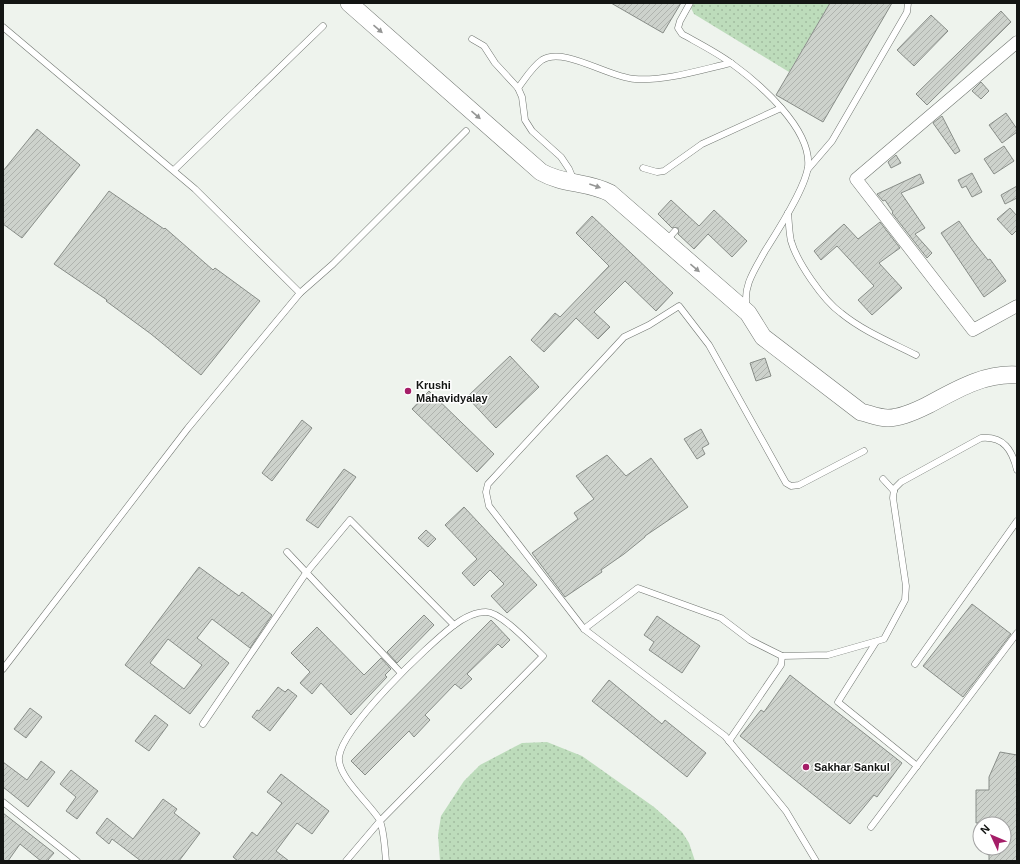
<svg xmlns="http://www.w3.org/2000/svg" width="1020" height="864" font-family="Arial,sans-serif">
<defs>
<pattern id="grass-dots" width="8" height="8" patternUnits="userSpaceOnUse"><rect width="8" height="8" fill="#bddcbb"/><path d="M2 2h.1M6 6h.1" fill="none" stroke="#a2bca0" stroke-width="1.8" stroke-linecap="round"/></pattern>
<pattern id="building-hatch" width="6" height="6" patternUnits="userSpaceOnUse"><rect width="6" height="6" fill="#cdd2cc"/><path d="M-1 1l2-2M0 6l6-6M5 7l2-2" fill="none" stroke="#afb3ae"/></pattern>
</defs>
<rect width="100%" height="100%" fill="#eef3ed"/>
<!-- grass -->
<g fill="url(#grass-dots)">
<polygon points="694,3 830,3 789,72 694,14 691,8"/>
<polygon points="547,742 582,756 654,807 682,832 689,843 695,861 440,861 438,835 441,816 464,781 480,765 522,743"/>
</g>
<!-- building -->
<g fill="url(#building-hatch)" stroke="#888d88" fill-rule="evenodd">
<polygon points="611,3 681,3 663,33"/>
<polygon points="830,3 892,3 823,122 776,95"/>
<polygon points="1001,11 1011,22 927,105 916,94"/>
<polygon points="931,15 948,31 914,66 897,50"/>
<polygon points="981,82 989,91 981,99 972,91"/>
<polygon points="1006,113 1017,129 1017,132 1002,143 989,125"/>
<polygon points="942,116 960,151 955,154 933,123"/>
<polygon points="37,129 80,165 22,238 3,224 3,171"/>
<polygon points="1004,146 1014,161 994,174 984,159"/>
<polygon points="896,155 901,163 891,168 888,162"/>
<polygon points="972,173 982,192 972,197 966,186 962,188 958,180"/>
<polygon points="920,174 924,183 901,193 925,228 915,234 932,253 927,258 892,213 893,212 885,200 883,201 877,194"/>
<polygon points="1017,186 1017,198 1005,204 1001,195"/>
<polygon points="109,191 164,229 165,228 213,270 215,268 260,301 201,375 151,334 106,301 107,300 54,264"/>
<polygon points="671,200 699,226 714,210 747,241 732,257 708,234 694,249 678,234 678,228 672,228 658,214"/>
<polygon points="1010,208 1017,216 1017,230 1012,235 997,219"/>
<polygon points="592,216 673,293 656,311 625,281 594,312 610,327 598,339 576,318 544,352 531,340 555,313 560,317 609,266 576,233"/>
<polygon points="959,221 973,241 988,260 990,259 1006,281 984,297 941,233"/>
<polygon points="880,222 900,248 879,263 902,288 872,315 858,300 874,286 837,246 821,260 814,251 844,224 858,239"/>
<polygon points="510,356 539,387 496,428 467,397"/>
<polygon points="765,358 771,376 756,381 750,363"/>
<polygon points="429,391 494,454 477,472 412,409"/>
<polygon points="302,420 312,428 272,481 262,473"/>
<polygon points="701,429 709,444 702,448 705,454 697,459 684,439"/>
<polygon points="607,455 626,476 651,458 688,507 645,536 645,537 624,554 601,570 602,572 565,597 532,553 578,519 574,513 594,499 576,476"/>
<polygon points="344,469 356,477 318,528 306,520"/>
<polygon points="464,507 537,585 507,613 491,596 504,584 490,570 474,586 462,573 477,559 445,525"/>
<polygon points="426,530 436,539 428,547 418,538"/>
<path d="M199,567L239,596L242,592L272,615L250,648L212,619L197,638L229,663L190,714L125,665ZM168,639L202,665L184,689L150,663Z"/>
<polygon points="972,604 1011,634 963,697 923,666"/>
<polygon points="424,615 434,625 397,663 387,652"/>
<polygon points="657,616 700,646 682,673 649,650 654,642 644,635"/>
<polygon points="491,620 510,640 502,648 498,644 467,674 472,679 461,689 455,684 425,715 430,720 414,737 409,731 365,775 351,761"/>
<polygon points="317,627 364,675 381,658 391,669 385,675 387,677 351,715 321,683 312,694 300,683 310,672 291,653"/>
<polygon points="790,675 902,763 877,797 874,795 850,824 740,736 761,710 764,712"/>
<polygon points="609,680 662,724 665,720 706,753 687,777 592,701"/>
<polygon points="278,687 285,692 288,689 297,696 270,731 252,717 257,710 259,711"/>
<polygon points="30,708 42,717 26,738 14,729"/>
<polygon points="155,715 168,725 149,751 135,741"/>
<polygon points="1000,752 1017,755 1017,861 989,861 989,848 1004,848 1004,824 976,823 976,790 989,790 989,777"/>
<polygon points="41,761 55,772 28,807 3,787 3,762 27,780"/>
<polygon points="71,770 98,791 77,819 66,811 76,797 60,784"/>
<polygon points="281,774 329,811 312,834 297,823 276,851 289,861 238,861 233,857 252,832 257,836 282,803 267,792"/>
<polygon points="163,799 177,809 174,813 200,833 179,861 141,861 112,839 109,844 96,833 107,818 133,839"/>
<polygon points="3,813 54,853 47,861 41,861 20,844 8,861 3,861"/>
</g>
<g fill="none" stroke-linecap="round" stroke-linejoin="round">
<defs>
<g id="service">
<path d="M690,3L680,21L678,28L682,34C698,43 716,52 731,63C760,84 812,129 808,167C805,189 777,232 765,251C755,269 742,287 747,308"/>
<polyline points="3,27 195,189 300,293"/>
<polyline points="472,39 484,46 495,63 518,88 522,97 525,120 532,131 561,157 569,169 574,181"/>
<path d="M518,88C525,79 532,67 542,60C564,46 609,78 635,79C666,81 700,70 731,63"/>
<polyline points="643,168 657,172 664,171 702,144 781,108"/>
<polyline points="808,169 832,141 907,12 908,3"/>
<polyline points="174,170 323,26"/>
<path d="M788,213C789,222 789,232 791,241C797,262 823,300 841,313C863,331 890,342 916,355"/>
<polyline points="666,241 675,231"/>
<polyline points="883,479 894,491"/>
<polyline points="287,552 401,673"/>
<path d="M584,629L638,588L721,618L750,640L782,656L828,655L884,639L905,600L906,586L893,498L894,489L901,482L981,438C1004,436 1012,450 1017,470"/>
<polyline points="876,642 838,702 917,766"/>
<polyline points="915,664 1017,521"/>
<polyline points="3,669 188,428 300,293 333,264 466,131"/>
<polyline points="203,724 306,573 350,520 454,625"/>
<polyline points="729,741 781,665 782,656"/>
<polyline points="3,802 77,861"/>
<polyline points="871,827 1017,633"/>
<path d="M346,861L380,821L543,656C531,645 501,612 486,612C475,612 462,619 453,626C427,646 343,726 339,757C337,776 369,803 379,819C384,828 385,851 386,861"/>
<polyline points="816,861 786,811 725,736 584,629 489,506 486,492 488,484 624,337 649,325 679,306 709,345 786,483 791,486 799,485 864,451"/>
</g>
<polyline id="minor" points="1017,42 856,179 973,330 1017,306"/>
<path id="secondary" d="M349,3L541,172C564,185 587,181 610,193L748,313L763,337L861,412C870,414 878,418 888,418C901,418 916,411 928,405C956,390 984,373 1017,375"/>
</defs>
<!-- service casing -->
<use href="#service" stroke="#717671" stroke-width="7"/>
<!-- minor casing -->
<use href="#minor" stroke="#717671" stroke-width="13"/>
<!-- secondary casing -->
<use href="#secondary" stroke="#717671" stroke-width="18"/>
<!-- service -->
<use href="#service" stroke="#fff" stroke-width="6"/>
<!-- minor -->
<use href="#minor" stroke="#fff" stroke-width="12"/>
<!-- secondary -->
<use href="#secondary" stroke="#fff" stroke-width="17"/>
</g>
<!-- one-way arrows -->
<defs><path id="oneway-solid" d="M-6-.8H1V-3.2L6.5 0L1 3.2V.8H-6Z"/></defs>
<g fill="#959695">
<use href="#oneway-solid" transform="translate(378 29) rotate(41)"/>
<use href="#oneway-solid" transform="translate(476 115) rotate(41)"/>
<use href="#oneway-solid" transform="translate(595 186) rotate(19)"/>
<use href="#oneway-solid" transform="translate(695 268) rotate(40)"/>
</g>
<!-- markers -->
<g fill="#a51e68" stroke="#fff" stroke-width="1.5">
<circle cx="408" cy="391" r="4"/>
<circle cx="806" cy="767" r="4"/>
</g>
<g text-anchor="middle" stroke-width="3" stroke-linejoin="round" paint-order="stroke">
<!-- poi labels -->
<g font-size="11" font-weight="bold" fill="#131513" stroke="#fff" text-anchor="start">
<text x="416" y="389">Krushi<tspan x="416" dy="13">Mahavidyalay</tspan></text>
<text x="814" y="771">Sakhar Sankul</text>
</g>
</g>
<!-- border -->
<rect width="1020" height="864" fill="none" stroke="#131513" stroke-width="8"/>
<!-- north arrow -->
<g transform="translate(992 836) rotate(314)"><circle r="19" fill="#ffffff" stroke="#a1a1a1"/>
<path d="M0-3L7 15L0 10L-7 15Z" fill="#a51e68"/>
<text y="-6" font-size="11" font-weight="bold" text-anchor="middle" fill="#131513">N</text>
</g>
</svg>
